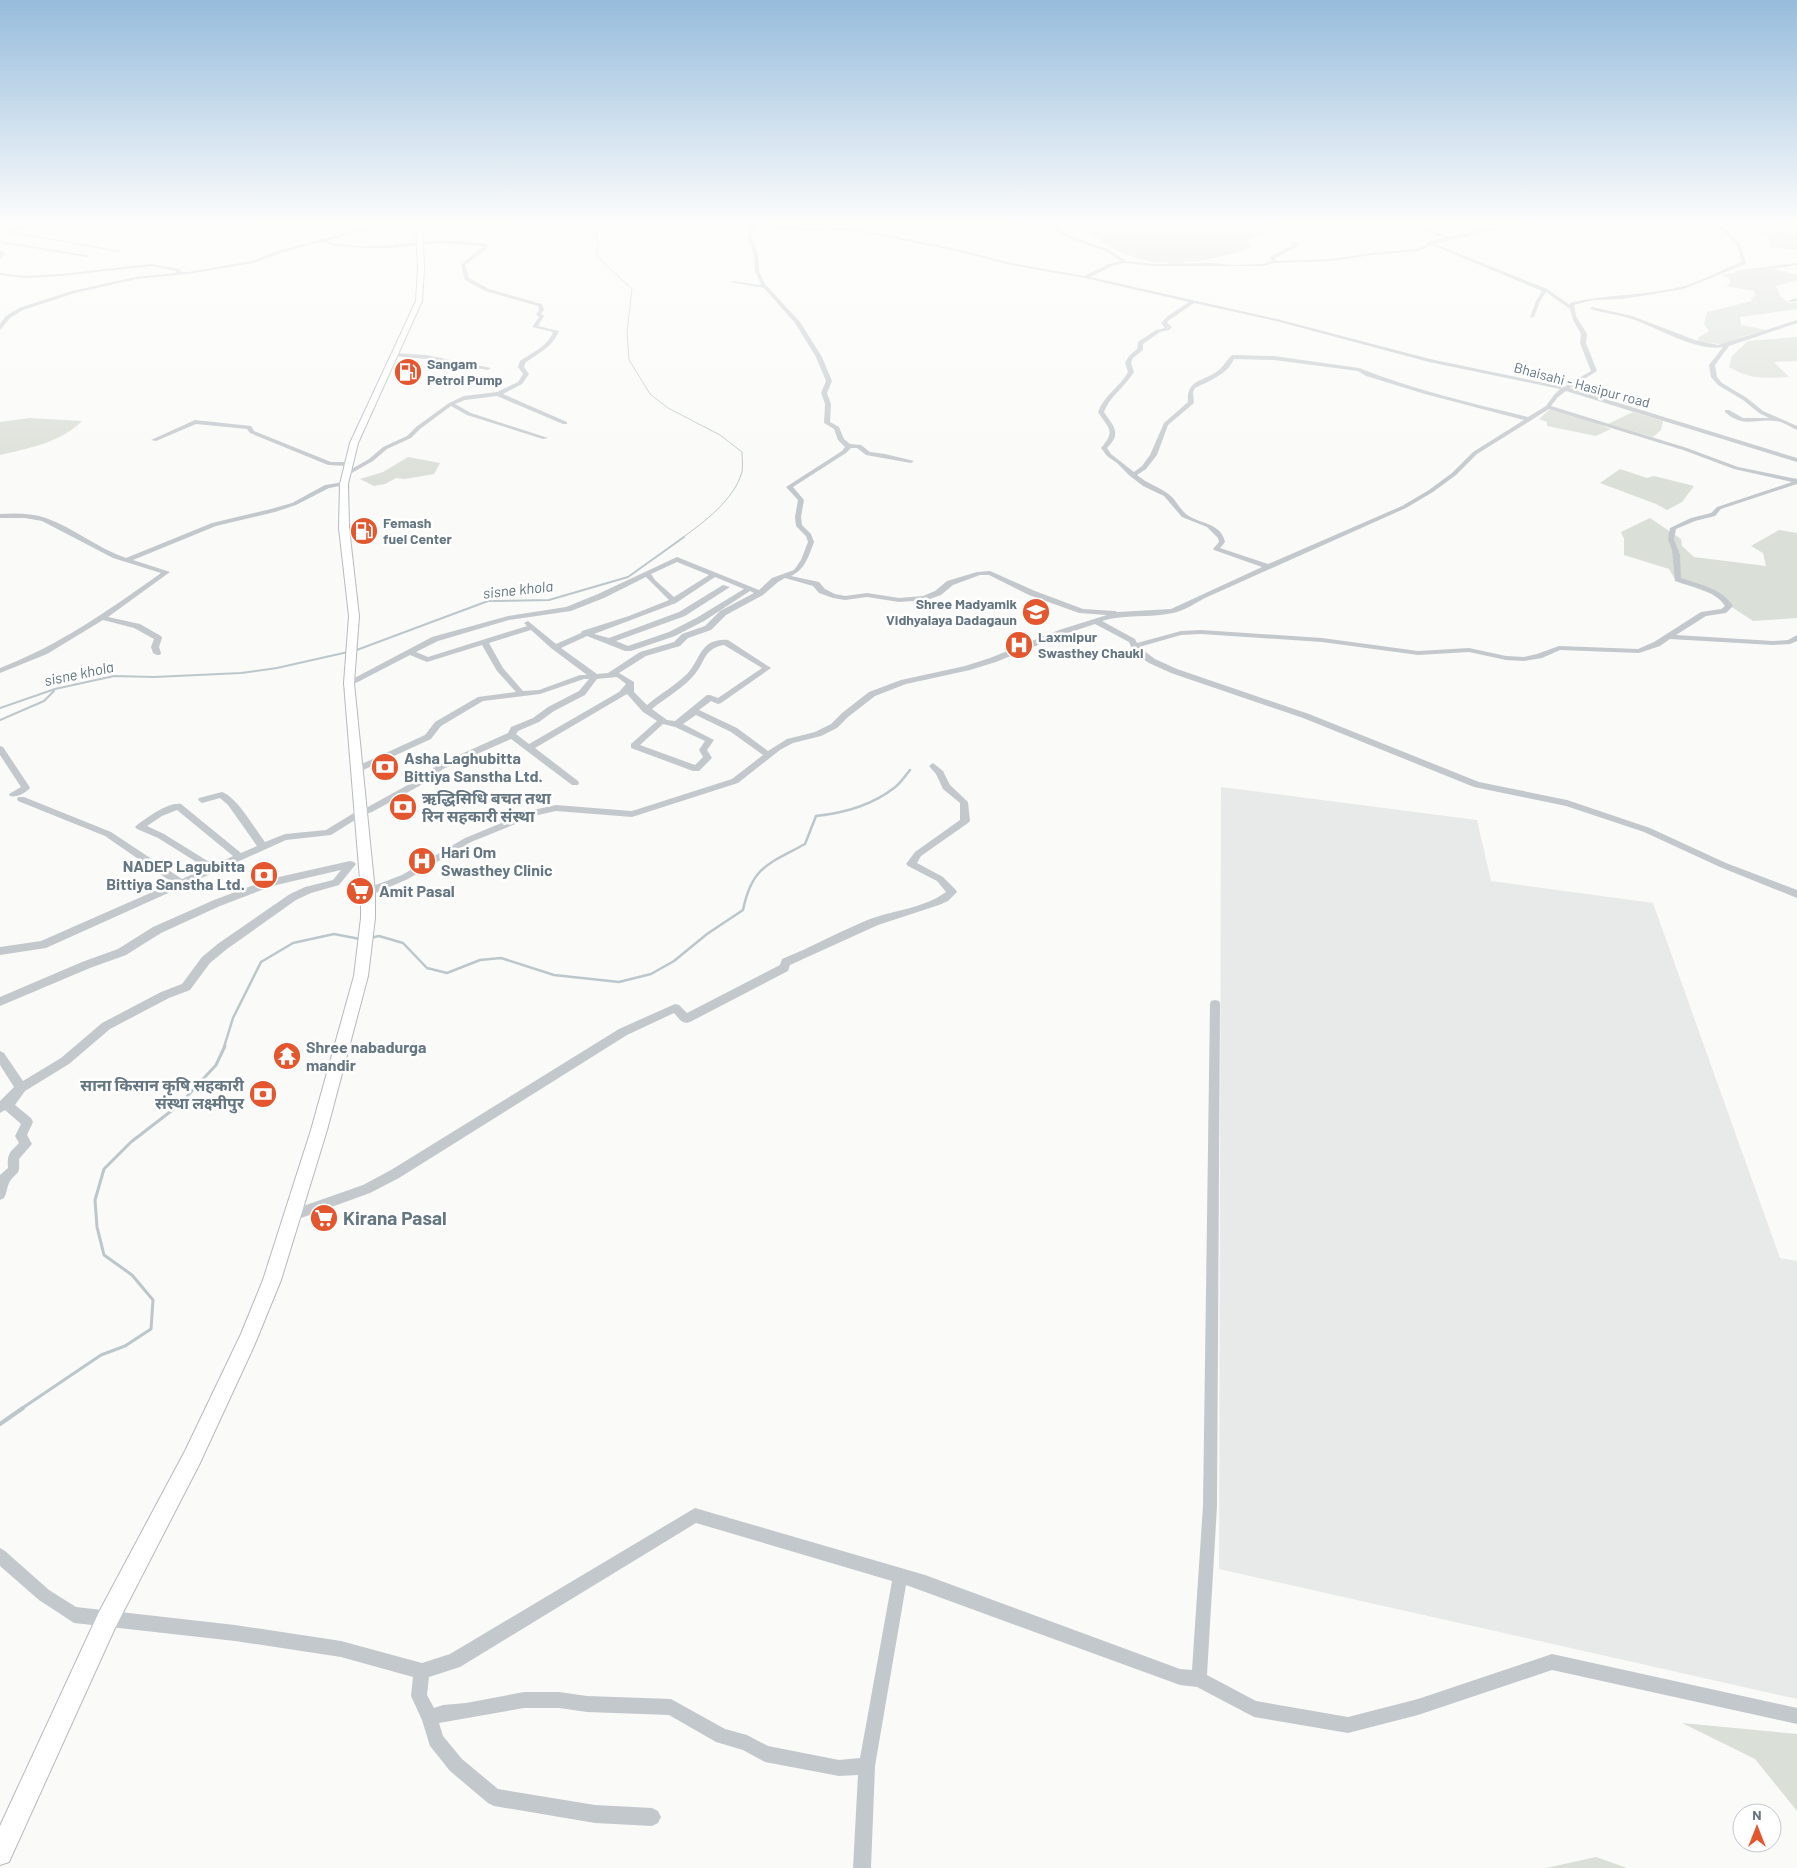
<svg xmlns="http://www.w3.org/2000/svg" width="1797" height="1868" font-family="Barlow,'Noto Sans Devanagari',sans-serif">
<rect width="100%" height="100%" fill="#fafaf8"/>
<!-- built -->
<polygon fill="#e8e9e9" points="1221,787 1477,820 1491,881 1653,903 1780,1258 1797,1261 1797,1699 1219,1569"/>
<!-- green -->
<g fill="#dadfd7">
<path d="M1090,222H1332L1343,223L1321,233L1305,230L1271,228L1266,234L1248,240L1251,248C1189,267 1140,275 1087,230Z"/>
<polygon points="1732,222 1797,222 1797,250 1770,247 1767,236 1735,225"/>
<polygon points="1783,264 1791,264 1791,266 1774,269 1797,275 1797,280 1776,286 1780,296 1789,303 1797,303 1797,309 1740,317 1741,325 1766,330 1741,337 1724,345 1699,341 1698,338 1709,331 1704,324 1707,312 1752,301 1751,298 1756,295 1754,291 1726,286 1730,283 1730,279 1721,275"/>
<path d="M1797,337V361L1774,362L1789,377C1764,378 1752,380 1729,367L1732,356L1748,341Z"/>
<polygon points="1550,409 1585,419 1611,429 1596,436 1547,426 1547,422 1539,419"/>
<polygon points="1633,412 1663,421 1661,430 1653,437 1608,424"/>
<path d="M29,418L82,421C60,443 29,448 0,455V422Z"/>
<polygon points="408,457 440,463 434,474 405,479 396,478 385,484 374,486 360,479 383,472"/>
<polygon points="1620,469 1647,478 1654,476 1694,486 1682,502 1667,510 1656,504 1600,483"/>
<polygon points="1650,518 1681,539 1682,546 1694,557 1766,566 1763,553 1751,546 1779,530 1797,533 1797,618 1753,621 1712,594 1676,581 1669,569 1624,555 1624,539 1621,532"/>
<polygon points="1682,1723 1797,1734 1797,1811 1755,1759"/>
<polygon points="1596,1857 1627,1868 1546,1868"/>
</g>
<g fill="none" stroke-linecap="round" stroke-linejoin="round">
<!-- stream-far4 -->
<path stroke="#bbc7cb" stroke-width="1" d="M603,222L596,230L598,240L597,257L632,289L627,332L629,360L650,394L668,408L720,435L742,452C742,458 743,466 742,472C734,500 704,522 682,538"/>
<!-- stream-far3 -->
<g stroke="#bbc7cb" stroke-width="2">
<polyline points="354,651 488,601 549,600 628,577 684,537"/>
<polyline points="0,708 55,689 114,676 154,677 241,673 277,668 348,652"/>
<polyline points="0,720 44,701 54,691"/>
</g>
<!-- stream-far2 -->
<g stroke="#bbc7cb" stroke-width="2.5">
<path d="M370,938L379,936L403,943L427,968L447,973L480,960L501,958L554,975L619,982L651,974L674,961L707,934L743,910C752,866 769,864 805,844L816,816C844,813 871,806 894,788C900,784 905,776 910,770"/>
<polyline points="224,1047 233,1018 261,962 293,943 334,934 360,939"/>
</g>
<!-- stream-far1 -->
<polyline stroke="#bbc7cb" stroke-width="3" points="21,1409 101,1355 125,1346 151,1329 153,1300 132,1275 104,1255 97,1227 95,1200 104,1169 131,1142 179,1105 216,1065 225,1046"/>
<!-- stream -->
<polyline stroke="#bbc7cb" stroke-width="4" points="0,1424 23,1408"/>
<defs>
<polygon id="major" points="416,222 422,222 424,269 422,301 358,443 348,484 349,528 359,616 354,683 375,892 375,918 368,976 327,1130 281,1280 254,1346 199,1465 115,1628 9,1862 0,1865 0,1826 99,1612 185,1451 241,1334 263,1280 311,1130 354,976 361,918 361,892 344,683 349,616 339,528 340,484 350,443 416,301 418,269"/>
</defs>
<!-- major casing -->
<use href="#major" stroke="#b5babe" stroke-width="2"/>
<!-- minor -->
<g fill="#c3c8cc" fill-rule="evenodd">
<polygon points="31,222 38,222 15,232 121,251 119,252 7,232"/>
<path d="M387,222H395L326,241C361,251 397,244 432,241C449,240 469,242 487,244V249L465,265L469,278L489,289L542,304L544,310L541,314L544,316L538,326L559,331C552,348 538,353 525,363L524,367L529,374L522,384L503,394L567,422V424H563L497,396L465,400L455,404L471,413L548,438L543,439L467,415L451,406L420,429L411,438L387,449L373,461L348,475L343,474L369,459L383,447L407,436L416,427L449,403L464,396L497,392L518,382L523,374L518,367L520,361C533,352 547,347 553,332L532,327L539,317L536,314L539,310L538,306L485,291L465,280L461,265L483,246L434,243L393,248H369L336,246L321,242L281,253L253,263L188,274L136,279L75,293L23,310L10,318L0,330V324L6,316L19,308L72,291L136,277L176,273V271L151,266L61,276L24,278L0,275V273L24,276L61,274L151,264L180,269L181,272H188L252,261L277,251Z"/>
<path d="M740,222H754L779,227L849,229L888,235L956,249L1011,263L1084,276L1109,264L1122,261L1105,251L1063,236L1043,222H1048L1070,236L1108,249L1126,261L1154,264L1210,263L1234,265L1263,264L1272,261L1270,257L1293,245L1290,242L1292,241L1298,244V246L1275,258L1276,261L1331,259L1372,253L1417,249L1428,244V242L1444,238L1422,230L1424,228L1449,237L1517,222H1526L1435,244L1547,289L1570,305V303C1606,294 1644,296 1681,287C1702,282 1721,269 1742,262L1736,243L1718,226L1721,225L1740,243L1746,264L1683,289L1622,299L1593,300L1574,305L1576,316L1587,334L1586,343L1597,371L1570,388L1797,458V462L1566,391L1558,397L1551,406L1687,448L1738,467L1797,479V484L1721,509L1715,516L1695,521L1676,529L1674,539L1680,555L1681,578C1701,585 1721,588 1733,606L1726,613L1706,616L1676,635L1773,641L1788,640L1797,635V641L1790,644L1773,645L1670,639L1660,646L1639,653L1560,650L1542,658L1524,661L1506,660L1469,652L1418,655L1322,642L1201,634L1181,635L1139,647L1155,659L1177,669L1309,714L1479,782L1567,800L1650,828L1726,863L1797,890V898L1720,867L1644,832L1566,806L1474,787L1303,718L1171,673L1149,663L1134,653L1129,642L1095,624L1065,634L996,662L970,670L906,684L875,696L848,717L837,728L821,736L793,743L780,750L738,783L632,817L556,811L538,815L471,842L408,879L371,895H365L363,892L365,889L402,875L465,838L533,810L556,805L632,811L732,779L763,755L731,732L696,715L683,724L714,740L707,750L712,758L699,771H693L631,748V744L657,721L643,712L627,694L535,748L578,781L579,783L578,785H572L511,739L443,769L430,780L372,812L363,815L331,835L286,840L46,948L0,955V947L41,941L173,883L105,836L18,801L17,799L18,797H24L111,832L182,879L206,868L158,838L137,829L135,827L137,825C148,817 168,802 181,804L241,853L257,846L228,805L220,798L202,803L198,800L199,798L222,792C238,798 254,828 265,842L285,834L326,830L357,811L366,808L424,776L437,765L508,733L511,727L533,718L548,707L579,691L589,679H584L540,694L483,701L441,726L431,739L359,772H353L352,770L353,768L425,735L435,722L478,697L516,692L497,671L482,645L427,662L410,655L352,685H346L345,683L432,637L508,616L566,607L598,594L677,557L759,590L772,578L794,570L801,560L808,542L806,536L796,526L795,517L798,500L786,487L842,451L845,447L838,440L834,429L824,423L825,404L821,393L826,381L816,357L795,323L764,288L730,282L732,281L761,285L755,271L754,255L748,238L750,224ZM754,225L779,229L849,231L888,237L956,251L1011,265L1085,278L1189,302L1168,316L1161,323L1165,328L1156,330L1138,342L1137,349L1129,356L1125,363L1128,372C1120,387 1104,395 1098,412C1109,429 1116,431 1101,448L1107,456L1117,463L1130,476L1143,486L1164,496L1182,517L1207,527L1218,538L1219,542L1213,549L1214,550L1262,567L1171,609L1118,612L1115,611L1083,609L1035,591L990,571L977,572L947,581L935,591L923,596L899,598L867,593L845,596L835,594L825,589L819,582L791,576C805,570 809,555 814,542L811,534L802,525L801,517L804,500L793,487L846,453L851,448H857L866,455L911,463L914,461L885,454L870,452L861,445L850,444L844,439L839,427L830,422L831,404L827,393L832,381L822,357L800,322L765,284L759,271L758,255L752,238ZM1432,245L1542,291L1536,301L1530,318L1534,317L1540,301L1546,292L1570,309L1573,320L1581,334L1580,343L1591,371L1564,387L1430,359L1277,319L1090,277L1112,266L1125,263L1154,266H1263L1275,263L1331,261L1372,255L1418,251ZM1194,303L1276,321L1429,362L1560,389L1554,395L1546,406L1528,417C1471,403 1414,390 1359,368L1274,356L1232,355C1227,359 1224,366 1219,370C1204,382 1186,379 1188,402L1164,423L1150,455L1142,466L1134,472L1111,454L1107,448C1122,433 1114,427 1104,412C1110,396 1125,387 1134,372L1131,363L1133,358L1143,350V344L1160,332L1169,330L1172,327L1167,323L1168,321ZM1234,359L1274,360L1358,371L1366,376L1425,394L1524,420L1473,452L1452,473L1429,490L1402,506L1268,564L1220,548L1225,542C1221,522 1198,524 1186,514C1179,508 1175,498 1167,493C1157,486 1148,484 1137,475L1146,469L1157,455L1168,425L1194,403L1193,392L1195,388C1209,381 1228,374 1234,359ZM1549,409L1683,450L1734,469L1792,482L1717,507L1711,513L1691,518L1670,528L1668,539L1672,550L1675,581C1692,587 1715,590 1725,606L1721,609L1701,612L1654,642L1638,649L1559,646L1537,654L1524,657L1506,656L1469,648L1418,651L1322,638L1201,630L1181,631L1137,643L1135,639L1102,621C1125,614 1149,618 1173,613C1184,611 1195,603 1205,598L1406,508L1433,492L1456,475L1477,454ZM677,562L709,575L674,597L655,580L651,574ZM980,575H989L1029,595L1079,613L1107,615L1059,630L990,658L965,666L901,680L869,692L842,713L831,724L815,732L787,739L768,751L737,728L699,710L711,701L718,704L721,703L771,668L728,640C700,638 701,659 688,673C676,685 660,694 647,705L634,692V682L619,673L646,656L680,646L688,638L711,630L726,615L763,595L778,582L785,578L813,586L819,593L833,598L845,600L867,597L899,602L927,600L941,595L953,585ZM646,577L669,600L629,616L582,631L581,633L556,644L528,621L524,623L527,626L428,657L416,652L438,641L509,620L571,611L604,598ZM715,577L744,589L698,617L669,632L628,646L616,641L685,616L730,587L723,585L679,612L609,638L594,634L676,603ZM750,591L754,593L720,611L705,626L682,634L674,642L640,652L608,673L597,674L561,648L587,636L625,651H631L675,636L704,621ZM531,630L551,648L587,675H580L539,690L523,691L503,668L489,643ZM724,645L762,668L718,698L710,695H707L675,721L667,720L652,709C664,699 686,686 695,674C706,661 703,649 724,645ZM617,677L626,684L619,692L529,744L516,734L518,731L539,722L554,711L585,695L597,679ZM663,724L675,727L705,741L699,750L703,757L695,765L640,745ZM177,810L233,856L214,865L164,834L147,826L162,816Z"/>
<polygon points="0,241 87,255 89,256 87,257 0,243"/>
<polygon points="0,250 6,254 0,258"/>
<polygon points="1797,263 1797,265 1736,272 1734,271"/>
<polygon points="1797,298 1797,301 1790,302 1788,301"/>
<path d="M1592,307L1632,316L1695,340L1718,345L1797,320V323L1729,346L1715,365L1717,377L1722,383L1747,398L1763,411L1797,426V430C1790,427 1782,421 1775,421C1755,418 1744,429 1725,412V410H1729L1743,418H1769L1759,413L1743,400L1718,385L1711,377L1709,365L1723,347C1695,352 1655,326 1629,318C1616,314 1603,313 1590,309Z"/>
<polygon points="395,353 426,355 491,368 488,370 426,359 393,356 392,355"/>
<polygon points="195,420 251,426 254,431 331,462 348,462 351,464 348,466 328,465 250,433 247,429 196,424 156,441 151,440"/>
<path d="M344,482L347,484L346,485L329,488L296,505L275,512L216,526L133,560L170,572L108,617L140,624L161,636L162,638L159,647L161,653L160,655H157L153,653L151,647L154,639L134,628L103,620L47,654L0,673V668C60,645 109,610 161,573L113,558L42,521L25,518H0V514C15,513 31,513 46,518C74,528 97,548 126,558L212,523L271,509L292,503L325,485Z"/>
<path d="M0,746L3,747L29,786L30,788C26,793 16,798 10,796L9,794L21,787L0,755Z"/>
<path d="M933,763L943,771L950,785L968,802L970,821L968,823L921,856L917,863L943,877L955,889L957,892L948,901L939,905L878,925L790,965L788,971L690,1022C682,1025 679,1018 674,1013L627,1035L399,1178L370,1193L293,1221L289,1219L287,1215L289,1211L363,1185L391,1170L619,1029L675,1004L679,1005L687,1013L780,965L782,959C812,947 840,931 870,919C895,910 924,908 946,892L937,881L908,866L906,864L915,852L960,820V803L943,789L936,774L929,766Z"/>
<path d="M350,861L354,862L356,864L339,885L311,893L296,900L227,949L210,963L190,990L169,998L110,1029L69,1064L25,1091L15,1105L31,1118L33,1122L27,1135L32,1144L19,1159C20,1176 18,1170 10,1181C7,1186 7,1193 4,1198L0,1200V1175L8,1168C7,1154 9,1153 19,1143L15,1136L21,1124L5,1110L0,1113V1101L14,1087L0,1065V1051L4,1053L23,1081L61,1058L102,1023L161,992L182,984L202,957L219,943L290,894L305,887L333,880L341,870L272,886L220,906L161,933L126,955L90,968L0,1006V997L82,962L118,949L153,927L214,900L270,879Z"/>
<path d="M1215,1000L1219,1001L1220,1004L1217,1506L1207,1675L1256,1701L1348,1717L1418,1699L1552,1654L1797,1708V1724L1552,1670L1418,1715L1348,1733L1254,1717L1197,1687L1180,1685L906,1585L875,1766L871,1868H853L858,1775L839,1776L765,1762L743,1750L716,1742L669,1715L587,1712L559,1708H524L439,1723L443,1736L462,1759L498,1789L595,1805L652,1808L658,1811L661,1817L658,1823L652,1826L595,1823L494,1806L488,1803L450,1771L430,1746L422,1720L411,1696L413,1677L341,1657L235,1641L74,1623L39,1600L0,1566V1548L5,1551L49,1590L76,1607L235,1625L341,1641L422,1663L450,1654L695,1508L925,1575L1180,1669L1192,1670L1203,1506L1210,1004L1211,1001ZM696,1523L892,1581L860,1758L839,1760L768,1746L747,1735L725,1729L671,1699L587,1696L559,1692H524L466,1703L443,1705L434,1708L427,1695L429,1677L460,1667Z"/>
</g>
<!-- major -->
<use href="#major" fill="#fff" fill-rule="evenodd"/>
</g>
<!-- sky -->
<linearGradient id="sky" x2="0" y2="1"><stop stop-color="#96bcdc"/><stop offset="0.46" stop-color="#fdfdfc"/><stop offset="1" stop-color="#fdfdfc" stop-opacity="0"/></linearGradient>
<rect width="1797" height="484" fill="url(#sky)"/>
<!-- icons -->
<defs>
<symbol id="fuel-disc" viewBox="-11 -11 22 22"><circle r="9.5" fill="#e4572e" stroke="#fff"/><path d="M-5.5-6h7V0h2V4h1.3V-2.5L3-4.5l.8-.8L6-3V5H2.5V1h-1V6h-7ZM-4.2-4.7v3.2H.2V-4.7Z" fill="#fff"/></symbol>
<symbol id="school-disc" viewBox="-11 -11 22 22"><circle r="9.5" fill="#e4572e" stroke="#fff"/><path d="M0-5L7-2L0 1L-7-2ZM-4 1L0 2.5L4 1V4Q0 6-4 4Z" fill="#fff"/></symbol>
<symbol id="hospital-disc" viewBox="-11 -11 22 22"><circle r="9.5" fill="#e4572e" stroke="#fff"/><path d="M-5-5h3v3.5h4V-5h3V5h-3V1.5h-4V5h-3Z" fill="#fff"/></symbol>
<symbol id="bank-disc" viewBox="-11 -11 22 22"><circle r="9.5" fill="#e4572e" stroke="#fff"/><path d="M-6-4H6V4H-6ZM0-2.3a2.3 2.3 0 1 0 0 4.6a2.3 2.3 0 1 0 0-4.6Z" fill="#fff"/></symbol>
<symbol id="supermarket-disc" viewBox="-11 -11 22 22"><circle r="9.5" fill="#e4572e" stroke="#fff"/><path d="M-6-5.5h2.5l.6 2H6L4.5 2H-2.5L-4.4-4H-6ZM-1.5 3.2a1.3 1.3 0 1 0 .1 0ZM3 3.2a1.3 1.3 0 1 0 .1 0Z" fill="#fff"/></symbol>
<symbol id="temple-disc" viewBox="-11 -11 22 22"><circle r="9.5" fill="#e4572e" stroke="#fff"/><path d="M0-6L5-2H3V0L6.5 2.5H4V6H1.5V3h-3V6H-4V2.5H-6.5L-3 0V-2H-5Z" fill="#fff"/></symbol>
</defs>
<g fill-rule="evenodd">
<use href="#fuel-disc" x="392" y="356" width="32" height="32"/>
<use href="#fuel-disc" x="348" y="515" width="32" height="32"/>
<use href="#school-disc" x="1020" y="596" width="32" height="32"/>
<use href="#hospital-disc" x="1003" y="629" width="32" height="32"/>
<use href="#bank-disc" x="369" y="751" width="32" height="32"/>
<use href="#bank-disc" x="387" y="791" width="32" height="32"/>
<use href="#hospital-disc" x="406" y="845" width="32" height="32"/>
<use href="#bank-disc" x="248" y="859" width="32" height="32"/>
<use href="#supermarket-disc" x="344" y="875" width="32" height="32"/>
<use href="#temple-disc" x="271" y="1040" width="32" height="32"/>
<use href="#bank-disc" x="247" y="1078" width="32" height="32"/>
<use href="#supermarket-disc" x="308" y="1202" width="32" height="32"/>
</g>
<g text-anchor="middle" stroke-width="5" stroke-linejoin="round" paint-order="stroke">
<!-- far-poi labels -->
<g font-size="14" font-weight="bold" fill="#657683" stroke="#fff" text-anchor="start">
<text x="427" y="369">Sangam<tspan x="427" dy="16">Petrol Pump</tspan></text>
<text x="383" y="528">Femash<tspan x="383" dy="16">fuel Center</tspan></text>
<text x="1017" y="609" text-anchor="end">Shree Madyamik<tspan x="1017" dy="16">Vidhyalaya Dadagaun</tspan></text>
<text x="1038" y="642">Laxmipur<tspan x="1038" dy="16">Swasthey Chauki</tspan></text>
</g>
<!-- far-street labels -->
<g font-size="14" fill="#657683" stroke="#fff">
<text transform="translate(1582 385) rotate(15)" y="5">Bhaisahi - Hasipur road</text>
</g>
<!-- far-water labels -->
<g font-size="15" font-style="italic" fill="#60757c" stroke="#fff">
<text transform="translate(518 590) rotate(-6)" y="5">sisne khola</text>
<text transform="translate(79 674) rotate(-12)" y="5">sisne khola</text>
</g>
<!-- poi labels -->
<g font-size="16" font-weight="bold" fill="#657683" stroke="#fff" text-anchor="start">
<text x="404" y="764">Asha Laghubitta<tspan x="404" dy="18">Bittiya Sanstha Ltd.</tspan></text>
<text x="422" y="804">ऋद्धिसिधि बचत तथा<tspan x="422" dy="18">रिन सहकारी संस्था</tspan></text>
<text x="441" y="858">Hari Om<tspan x="441" dy="18">Swasthey Clinic</tspan></text>
<text x="245" y="872" text-anchor="end">NADEP Lagubitta<tspan x="245" dy="18">Bittiya Sanstha Ltd.</tspan></text>
<text x="379" y="897">Amit Pasal</text>
<text x="306" y="1053">Shree nabadurga<tspan x="306" dy="18">mandir</tspan></text>
<text x="244" y="1091" text-anchor="end">साना किसान कृषि सहकारी<tspan x="244" dy="18">संस्था लक्ष्मीपुर</tspan></text>
</g>
<!-- near-poi labels -->
<g font-size="19" font-weight="bold" fill="#657683" stroke="#fff" text-anchor="start">
<text x="343" y="1225">Kirana Pasal</text>
</g>
</g>
<!-- north arrow -->
<g transform="translate(1757 1828)"><circle r="24" fill="#ffffff" stroke="#c1c8cd"/>
<path d="M0-4L9 19L0 12L-9 19Z" fill="#e4572e"/>
<text y="-8" font-size="14" font-weight="bold" text-anchor="middle" fill="#657683">N</text>
</g>
</svg>
